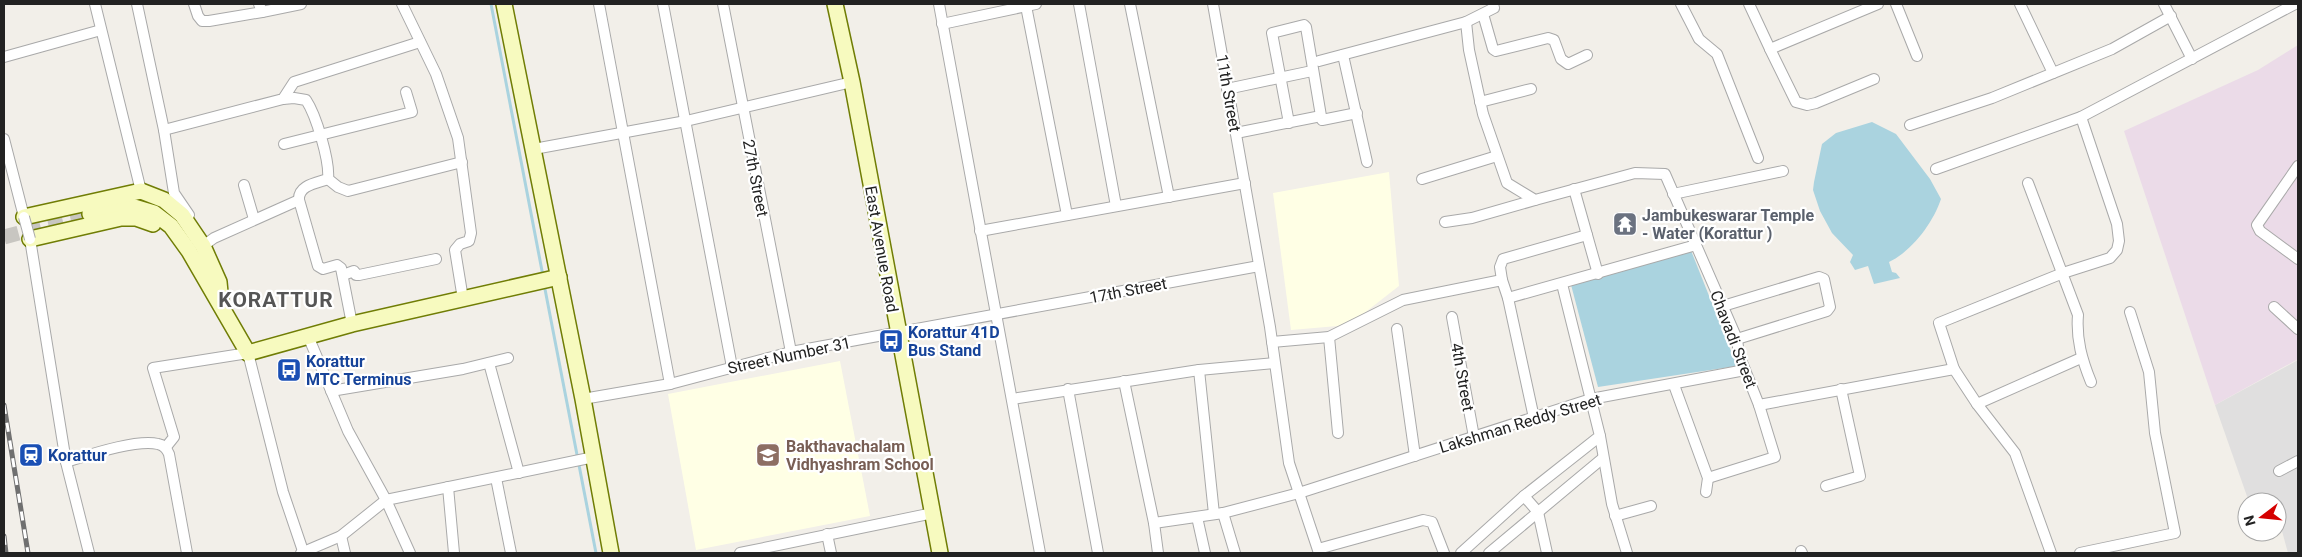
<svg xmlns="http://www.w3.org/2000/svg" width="2302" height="557" font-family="Roboto,sans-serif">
<rect width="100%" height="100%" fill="#f2efe9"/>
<!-- residential -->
<polygon fill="#e0dfdf" points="2298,360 2298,553 2288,553 2277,513 2277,502 2249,502 2215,405"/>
<!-- industrial -->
<polygon fill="#ebdbe8" points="2298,45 2298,359 2215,405 2124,131 2258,70"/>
<!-- education -->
<g fill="#ffffe5">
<polygon points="1389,172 1399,286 1349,325 1291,330 1273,193"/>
<polygon points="840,361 870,516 696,550 668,394"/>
</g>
<!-- water -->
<g fill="#aad3df">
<path d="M1872,122L1896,134L1930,179L1941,199C1933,223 1912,251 1889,262L1892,272L1896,273L1900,278L1874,284L1868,266L1855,270L1850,262L1853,255L1832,233L1820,211L1813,190L1814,182L1822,144L1836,133Z"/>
<polygon points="1690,248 1737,366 1598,387 1570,281"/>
</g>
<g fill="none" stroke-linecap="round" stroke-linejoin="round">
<!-- stream -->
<g stroke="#aad3df" stroke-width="3">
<polyline points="491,4 543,276"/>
<polyline points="544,284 596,553"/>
</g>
<!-- secondary-tunnel -->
<polyline stroke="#c8c6c1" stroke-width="15" stroke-dasharray="15 8" stroke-linecap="butt" points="4,237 90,214"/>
<defs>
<g id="street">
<polyline points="95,4 141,191"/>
<polyline points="137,4 164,130 174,193 189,215"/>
<polyline points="194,4 198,16 202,21 209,21 262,12 259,4"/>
<polyline points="402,4 436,74 458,138 471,233 469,241 460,244 455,250 463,299"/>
<polyline points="599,4 670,384"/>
<polyline points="663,4 732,367"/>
<polyline points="723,4 791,352"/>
<polyline points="939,4 1040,553"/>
<polyline points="1079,4 1116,206"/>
<polyline points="1130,4 1169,197"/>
<polyline points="1213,4 1270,327 1289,463 1319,553"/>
<polyline points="1681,4 1699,39 1717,54 1758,158"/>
<polyline points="1749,4 1770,49 1878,4"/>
<polyline points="1896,4 1917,56"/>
<polyline points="2020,4 2053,73"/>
<polyline points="2164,4 2192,59"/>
<polyline points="1026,6 1067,215"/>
<polyline points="262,12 301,4"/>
<polyline points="1483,14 1493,49 1496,51 1548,38 1554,40 1561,59 1568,64 1587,55"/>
<polyline points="1466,22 1469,50 1483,114 1507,183 1535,200 1635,173 1665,174 1737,339 1739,355 1759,405 1954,369 1977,404 2015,453 2051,553"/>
<polyline points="942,24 1036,4"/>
<polyline points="1770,49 1796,102 1807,105 1816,103 1874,79"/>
<polyline points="1343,55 1367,162"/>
<polyline points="4,57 101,30"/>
<polyline points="1319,61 1466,22 1494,8 1493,4"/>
<polyline points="1227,89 1312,71"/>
<path d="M283,99L294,98L306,100C316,115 330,161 328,179C317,183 298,185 299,200L318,266L323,269L337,265L341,268L352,324"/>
<polyline points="1480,102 1531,89"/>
<polyline points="1322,120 1357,113"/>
<polyline points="1910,125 1992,98 2112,49 2171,16"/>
<polyline points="164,130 283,99 294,82 420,42"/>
<polyline points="1236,133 1321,116 1306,27 1304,25 1272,33 1289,123"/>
<polyline points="4,139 24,217"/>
<polyline points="284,144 412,112 406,92"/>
<polyline points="534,149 686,121 852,82"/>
<polyline points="2298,166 2257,225 2260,231 2298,259"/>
<polyline points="1936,169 2081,117 2295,4"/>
<polyline points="328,179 338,187 348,191 462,162"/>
<polyline points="1422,179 1497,156"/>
<path d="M2028,183L2078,315C2076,339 2082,360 2091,382"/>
<polyline points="244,185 254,219"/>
<polyline points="1574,189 1598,274"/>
<polyline points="1673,194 1783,171"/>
<polyline points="1445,222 1472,218 1535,200"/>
<polyline points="980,231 1245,183"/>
<polyline points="30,239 66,462 89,553"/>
<polyline points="203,246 214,238 299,200"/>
<polyline points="343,275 354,271 356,275 359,275 436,259"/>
<polyline points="1502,280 1500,267 1503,259 1587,235"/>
<polyline points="1508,298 1696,245"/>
<polyline points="1723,306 1819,277 1824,279 1830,307 1827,311 1737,339"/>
<polyline points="2274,307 2298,329"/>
<polyline points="1452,317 1474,437"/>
<polyline points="1397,329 1415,456"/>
<polyline points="308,336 348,431 386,500 410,553"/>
<polyline points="1329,337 1338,433"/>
<polyline points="1272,342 1329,337 1403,300 1502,280 1508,298 1534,418"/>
<polyline points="489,363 519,473"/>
<polyline points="1954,369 1939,323 2063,273 2110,258 2117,250 2119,241 2117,224 2081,117"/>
<polyline points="1199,370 1214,514"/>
<polyline points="1124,381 1154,523 1158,553"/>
<polyline points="1674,385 1708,478 1706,492"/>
<polyline points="1068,389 1098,553"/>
<polyline points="331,391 463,369 508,358"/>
<polyline points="583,399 670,384 791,352 1259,266"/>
<polyline points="1012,399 1199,370 1274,363"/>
<polyline points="1977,404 2081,358"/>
<polyline points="1600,436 1612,504 1627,553"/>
<polyline points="166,447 174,437 153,368 248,353 283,492 303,551"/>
<path d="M66,462C89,455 136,439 158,444C164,445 167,449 169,454L187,553"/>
<polyline points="2279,471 2298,461"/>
<polyline points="496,478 511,553"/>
<polyline points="1708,478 1775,457 1759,405"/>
<polyline points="1826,486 1860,476 1841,389"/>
<polyline points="448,487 454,553"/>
<polyline points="1524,496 1538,512 1547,553"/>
<polyline points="1223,513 1235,553"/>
<polyline points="1615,516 1651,506"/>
<polyline points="1197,517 1205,553"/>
<polyline points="1154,523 1223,513 1299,493 1591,399 1745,370"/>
<polyline points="827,534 831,553"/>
<polyline points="341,536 345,553"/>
<polyline points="1318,549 1423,520 1432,522 1444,553"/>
<polyline points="1801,551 1802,553"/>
<polyline points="301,553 341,536 386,500 594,457"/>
<polyline points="740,553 933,513"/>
<polyline points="1461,553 1524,496 1600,436 1562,284"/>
<polyline points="1489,553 1603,458"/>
<polyline points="2080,553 2175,533 2155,433 2149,372 2130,312"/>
</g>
<g id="secondary">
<polyline points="504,4 583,399 611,553"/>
<polyline points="835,4 852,82 940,553"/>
<polyline points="90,214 134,207 154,213 171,226 189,251 248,353 352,324 559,277"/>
<polyline points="24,217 141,191 164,200 182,215 203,246 219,282 221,303"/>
<polyline points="30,239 121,218 136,218 153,224"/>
</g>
</defs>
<!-- street casing -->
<use href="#street" stroke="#a9a9a9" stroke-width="12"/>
<!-- secondary casing -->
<use href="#secondary" stroke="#707d05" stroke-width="18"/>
<!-- street -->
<use href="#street" stroke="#fff" stroke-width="10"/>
<!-- secondary -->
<use href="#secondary" stroke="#f7fabf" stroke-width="15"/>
<defs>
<g id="rail">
<polyline points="4,405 28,553"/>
<polyline points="4,536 6,553"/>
</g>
</defs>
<!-- rail casing -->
<use href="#rail" stroke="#707070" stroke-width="5"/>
<!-- rail -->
<use href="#rail" stroke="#fff" stroke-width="3" stroke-dasharray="9" stroke-linecap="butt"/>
<defs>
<polyline id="street-bridge" points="24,217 30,239"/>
</defs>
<!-- street-bridge casing -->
<use href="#street-bridge" stroke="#a9a9a9" stroke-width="12" stroke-linecap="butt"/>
<!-- street-bridge -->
<use href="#street-bridge" stroke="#fff" stroke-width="10"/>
</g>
<!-- icons -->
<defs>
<symbol id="temple-square" viewBox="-11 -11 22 22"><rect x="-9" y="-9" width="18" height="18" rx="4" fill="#6b7280" stroke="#fff"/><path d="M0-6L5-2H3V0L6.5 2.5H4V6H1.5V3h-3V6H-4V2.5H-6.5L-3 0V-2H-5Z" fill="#fff"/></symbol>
<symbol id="bus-square" viewBox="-11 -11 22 22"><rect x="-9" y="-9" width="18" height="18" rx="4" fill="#1a4fb4" stroke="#fff"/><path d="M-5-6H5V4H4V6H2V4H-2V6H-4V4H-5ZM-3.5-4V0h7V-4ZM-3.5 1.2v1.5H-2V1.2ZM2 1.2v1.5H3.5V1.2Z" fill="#fff"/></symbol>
<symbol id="station-square" viewBox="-11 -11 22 22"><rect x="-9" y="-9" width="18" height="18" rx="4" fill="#1a4fb4" stroke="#fff"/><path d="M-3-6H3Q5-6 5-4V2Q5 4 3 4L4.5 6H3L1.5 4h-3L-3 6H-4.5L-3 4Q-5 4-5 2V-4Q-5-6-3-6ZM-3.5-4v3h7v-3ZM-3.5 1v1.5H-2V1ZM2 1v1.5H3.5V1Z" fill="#fff"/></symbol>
<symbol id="school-square" viewBox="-11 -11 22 22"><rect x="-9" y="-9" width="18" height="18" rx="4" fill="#8d6e63" stroke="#fff"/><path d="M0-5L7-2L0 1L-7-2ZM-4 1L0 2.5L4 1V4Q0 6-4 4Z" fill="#fff"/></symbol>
</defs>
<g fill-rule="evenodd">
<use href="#temple-square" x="1611" y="210" width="28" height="28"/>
<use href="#bus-square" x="877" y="327" width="28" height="28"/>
<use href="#bus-square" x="275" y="356" width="28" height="28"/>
<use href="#station-square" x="17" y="441" width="28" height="28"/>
<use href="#school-square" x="754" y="441" width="28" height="28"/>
</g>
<g text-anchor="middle" stroke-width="4.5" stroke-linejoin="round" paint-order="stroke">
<!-- street labels -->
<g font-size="16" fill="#222" stroke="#fff">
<text transform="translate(1229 93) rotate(80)" y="6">11th Street</text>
<text transform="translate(756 178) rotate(79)" y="6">27th Street</text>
<text transform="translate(882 249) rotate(80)" y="6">East Avenue Road</text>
<text transform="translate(1128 290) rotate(-11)" y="6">17th Street</text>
<text transform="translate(1734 339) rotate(69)" y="6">Chavadi Street</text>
<text transform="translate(789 355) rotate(-12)" y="6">Street Number 31</text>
<text transform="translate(1463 377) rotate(80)" y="6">4th Street</text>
<text transform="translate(1520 423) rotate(-17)" y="6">Lakshman Reddy Street</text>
</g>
<!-- worship labels -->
<g font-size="16" font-weight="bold" fill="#5b616d" stroke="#fff" text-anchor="start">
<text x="1642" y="221">Jambukeswarar Temple<tspan x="1642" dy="18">- Water (Korattur )</tspan></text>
</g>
<!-- transit labels -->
<g font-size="16" font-weight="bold" fill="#164399" stroke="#fff" text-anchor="start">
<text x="908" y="338">Korattur 41D<tspan x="908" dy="18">Bus Stand</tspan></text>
<text x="306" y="367">Korattur<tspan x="306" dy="18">MTC Terminus</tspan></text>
<text x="48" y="461">Korattur</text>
</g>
<!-- education labels -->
<g font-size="16" font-weight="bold" fill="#785e54" stroke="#fff" text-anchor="start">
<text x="786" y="452">Bakthavachalam<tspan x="786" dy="18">Vidhyashram School</tspan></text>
</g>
<!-- district labels -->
<g font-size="21" font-weight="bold" letter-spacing="1" fill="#555" stroke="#fff">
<text x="276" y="307">KORATTUR</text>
</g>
</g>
<!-- border -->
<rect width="2302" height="557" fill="none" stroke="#222222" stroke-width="10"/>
<!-- north arrow -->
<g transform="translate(2262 517) rotate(254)"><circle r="24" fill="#ffffff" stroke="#a7a7a7"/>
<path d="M0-4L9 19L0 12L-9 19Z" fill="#d40000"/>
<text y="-8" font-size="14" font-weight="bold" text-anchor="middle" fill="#222222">N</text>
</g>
</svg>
